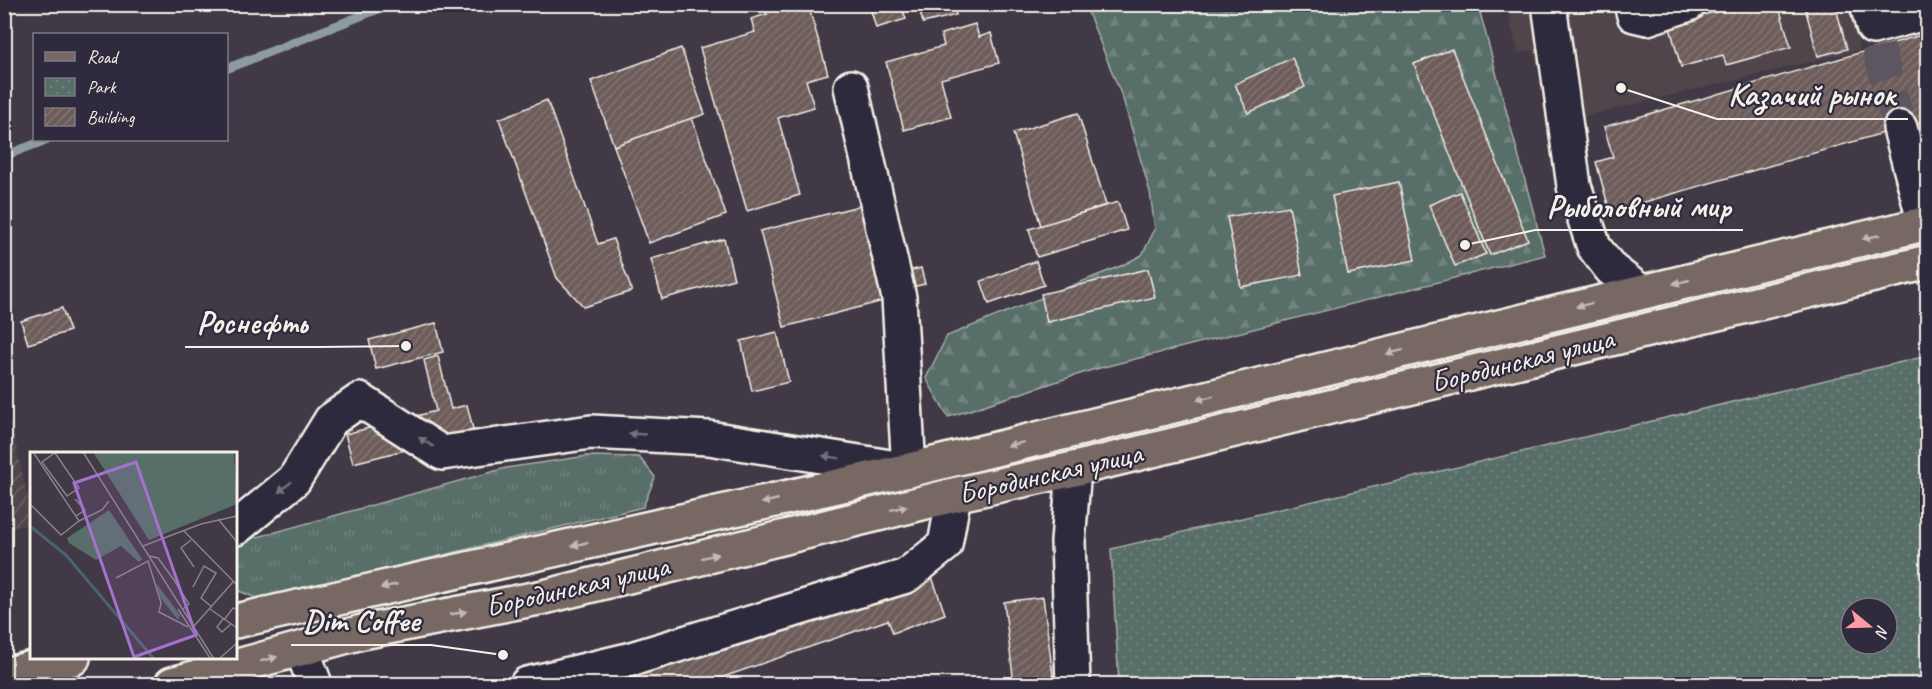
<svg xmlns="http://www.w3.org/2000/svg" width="1932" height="689" font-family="Caveat,sans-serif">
<defs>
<pattern id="industrial-furrows" width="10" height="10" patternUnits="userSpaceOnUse" patternTransform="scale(1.5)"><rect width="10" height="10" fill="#4f444c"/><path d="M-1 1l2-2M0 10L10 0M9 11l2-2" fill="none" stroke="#695f66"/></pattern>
<pattern id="grass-tufts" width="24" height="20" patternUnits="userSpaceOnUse" patternTransform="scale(1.5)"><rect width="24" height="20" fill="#586e69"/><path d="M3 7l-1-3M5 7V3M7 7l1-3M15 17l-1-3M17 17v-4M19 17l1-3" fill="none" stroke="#71837e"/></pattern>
<pattern id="forest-firs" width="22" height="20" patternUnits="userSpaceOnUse" patternTransform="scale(1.5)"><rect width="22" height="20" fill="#586e69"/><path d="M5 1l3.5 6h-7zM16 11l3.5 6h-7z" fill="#71837e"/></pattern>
<pattern id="park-dots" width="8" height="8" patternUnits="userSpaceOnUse" patternTransform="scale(1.5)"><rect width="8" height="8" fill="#586e69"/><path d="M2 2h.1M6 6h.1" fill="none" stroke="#71837e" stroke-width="1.8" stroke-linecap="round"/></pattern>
<pattern id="building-hatch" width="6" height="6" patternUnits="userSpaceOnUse" patternTransform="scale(1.5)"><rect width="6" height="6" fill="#6d5c5a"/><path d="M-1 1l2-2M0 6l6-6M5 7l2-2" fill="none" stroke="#827472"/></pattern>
</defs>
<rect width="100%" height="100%" fill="#423946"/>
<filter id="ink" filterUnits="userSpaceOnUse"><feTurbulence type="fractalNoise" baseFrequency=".0167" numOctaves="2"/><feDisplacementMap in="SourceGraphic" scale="12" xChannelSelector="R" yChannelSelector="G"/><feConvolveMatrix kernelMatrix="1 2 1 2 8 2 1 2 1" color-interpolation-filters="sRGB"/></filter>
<g filter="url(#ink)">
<!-- built -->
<polygon fill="#4f444c" points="1506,5 1849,5 1860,50 1553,124 1533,50 1518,53"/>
<!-- industrial -->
<polygon fill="url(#industrial-furrows)" points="4,392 32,516 31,524 5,530"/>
<!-- grass -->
<polygon fill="url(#grass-tufts)" stroke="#a6b0a8" stroke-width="1.5" points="587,456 639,457 655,477 643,507 259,599 236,590 236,543 506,468"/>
<!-- forest -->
<polygon fill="url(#forest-firs)" stroke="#a6b0a8" stroke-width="1.5" points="1085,5 1478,5 1545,255 1092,370 948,417 926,378 947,336 1123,265 1142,255 1155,229 1150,192 1123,99"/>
<!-- park -->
<path fill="url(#park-dots)" stroke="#a6b0a8" stroke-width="1.5" fill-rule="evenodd" d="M1927,356V684H1119L1111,549ZM1851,608H1887V644H1851Z"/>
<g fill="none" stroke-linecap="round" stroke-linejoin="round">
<!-- stream -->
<g stroke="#8e9ca2" stroke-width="9">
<polyline points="226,69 391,4"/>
<polyline points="4,156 46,140"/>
</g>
</g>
<!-- building -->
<g fill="url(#building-hatch)" stroke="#f4f1e8" stroke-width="1.5">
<polygon points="764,4 808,4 828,74 806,80 814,107 778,118 800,195 747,211 700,48 755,32 751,19 767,14"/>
<polygon points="869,4 901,4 906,19 876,28"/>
<polygon points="918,4 954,4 956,15 923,23"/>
<polygon points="1746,4 1778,4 1791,47 1726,65 1723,55 1681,67 1669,24"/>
<polygon points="1804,4 1835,4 1847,49 1818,56"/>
<polygon points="975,24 979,37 991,33 999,63 941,79 951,117 904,130 886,62 944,46 941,34"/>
<polygon points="1928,33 1928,120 1610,212 1596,162 1613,157 1604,127"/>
<polygon points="681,48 705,114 614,146 591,81"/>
<polygon points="1452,49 1528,240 1490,255 1414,64"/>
<polygon points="1292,58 1305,87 1248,113 1235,84"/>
<polygon points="547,100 598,244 613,239 632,291 584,307 557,278 499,119"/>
<polygon points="1078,113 1106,205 1041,226 1013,133"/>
<polygon points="692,118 726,215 649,243 614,146"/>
<polygon points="1399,182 1415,260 1348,274 1332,196"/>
<polygon points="1460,192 1486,254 1455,266 1429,205"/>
<polygon points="1118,202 1127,230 1037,257 1029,229"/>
<polygon points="863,205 887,300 784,327 760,231"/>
<polygon points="1289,206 1302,275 1241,287 1227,217"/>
<polygon points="724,239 734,279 662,299 651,259"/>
<polygon points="1036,261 1044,285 989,304 981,281"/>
<polygon points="921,268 925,284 908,288 904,272"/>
<polygon points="1148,269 1155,297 1047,322 1041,294"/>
<polygon points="62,308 70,331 28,344 21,321"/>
<polygon points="436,323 443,352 376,369 369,340"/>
<polygon points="777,332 789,382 752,391 741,341"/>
<polygon points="438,356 451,409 467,405 474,433 353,463 345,434 436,411 424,360"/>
<polygon points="4,437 10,458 4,459"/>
<polygon points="931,574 945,614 893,633 888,620 703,684 611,684"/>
<polygon points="1043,597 1054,684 1014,684 1004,602"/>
</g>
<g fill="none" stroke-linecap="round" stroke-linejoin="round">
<!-- minor-tunnel -->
<polyline stroke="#5d555e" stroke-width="33" stroke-dasharray="33 16" stroke-linecap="butt" points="1878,47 1900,128"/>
<defs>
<g id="minor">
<polyline points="1549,4 1574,186 1594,247 1611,269 1641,292"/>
<polyline points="1631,4 1634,15 1647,18 1689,4"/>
<polyline points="1867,4 1873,27 1928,12"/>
<polyline points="1900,128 1925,224"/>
<polyline points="236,528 294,480 331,420 360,400 442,453 591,432 709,438 909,470 899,298 851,87"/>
<polyline points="302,650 315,684"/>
<polyline points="527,684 628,660 906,576 945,545 954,495"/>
<polyline points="1073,684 1068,542 1074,469"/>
</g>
<g id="major">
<polyline points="236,621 909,470 1928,223"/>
<polyline points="4,675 73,658"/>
<polyline points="172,684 362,632 544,597 954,495 1074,469 1928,262"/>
</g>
</defs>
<!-- minor casing -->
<use href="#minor" stroke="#f4f1e8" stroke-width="38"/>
<!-- major casing -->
<use href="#major" stroke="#f4f1e8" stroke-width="38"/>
<!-- minor -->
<use href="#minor" stroke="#2f2a3d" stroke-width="33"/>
<!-- major -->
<use href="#major" stroke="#776864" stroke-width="33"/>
</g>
<!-- one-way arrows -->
<defs><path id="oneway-solid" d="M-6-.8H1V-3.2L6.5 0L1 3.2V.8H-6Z" transform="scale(1.5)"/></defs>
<g fill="#c2bab3">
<use href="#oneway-solid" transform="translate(1871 237) rotate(167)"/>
<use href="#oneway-solid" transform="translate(1681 282) rotate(167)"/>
<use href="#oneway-solid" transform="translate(1584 305) rotate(166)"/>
<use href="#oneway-solid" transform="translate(1395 352) rotate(166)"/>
<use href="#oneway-solid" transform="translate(1205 398) rotate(166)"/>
<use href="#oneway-solid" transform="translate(1016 444) rotate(166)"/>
<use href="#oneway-solid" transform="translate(770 501) rotate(167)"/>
<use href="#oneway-solid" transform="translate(899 508) rotate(-14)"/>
<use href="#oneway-solid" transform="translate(580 544) rotate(167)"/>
<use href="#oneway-solid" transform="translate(710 556) rotate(-14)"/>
<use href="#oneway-solid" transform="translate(389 586) rotate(167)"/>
<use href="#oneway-solid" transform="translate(458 613) rotate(-11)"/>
<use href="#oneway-solid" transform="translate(269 659) rotate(-15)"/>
</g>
<g fill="#747079">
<use href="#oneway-solid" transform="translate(637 434) rotate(-177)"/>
<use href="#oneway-solid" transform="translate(426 442) rotate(-148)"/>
<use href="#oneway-solid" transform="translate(831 457) rotate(-171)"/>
<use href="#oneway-solid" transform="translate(285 487) rotate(141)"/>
</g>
</g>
<g text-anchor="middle" stroke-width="4.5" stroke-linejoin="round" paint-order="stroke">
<!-- street labels -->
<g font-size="30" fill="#f4f1e8" stroke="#2f2a3d">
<text transform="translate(1522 360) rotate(-14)" y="10">Бородинская улица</text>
<text transform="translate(1050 473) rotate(-13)" y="10">Бородинская улица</text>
<text transform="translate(577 586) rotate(-13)" y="10">Бородинская улица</text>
</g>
</g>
<!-- overview -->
<g transform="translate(30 452)">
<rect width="207" height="207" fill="#423946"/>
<path d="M126,131L150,163L148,168L130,145Z" fill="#586e69"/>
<path d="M79,58L112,107L109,110L91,94L66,108L39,91L37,86Z" fill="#586e69"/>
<path d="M63,0H204L207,52L119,88Z" fill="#586e69"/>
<path fill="none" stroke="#4a6373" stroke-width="3" d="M0,74L36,103L124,207"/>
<path fill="none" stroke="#898387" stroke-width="1.5" d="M3,0L49,69L72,58L79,49M53,0L184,207M25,1L49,36L37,44L12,10ZM45,47L55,58L46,64M0,52L31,83L49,69M188,67L207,90M154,79L207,133M161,88L151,96L164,115M113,94L171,72L207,64M119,104L128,106L144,128L159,152L153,157M86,126L118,109L131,151L129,160L158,175M163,135L174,114L186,121L171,146L182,155M148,157L180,206M180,157L207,176M193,167L187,175L192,180L201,172M194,168L203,156L207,157M164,174L203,130M190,206L207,191"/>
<path fill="#a571cd" fill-opacity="0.15" stroke="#a571cd" stroke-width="3" d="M106,10L166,183L104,205L44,31Z"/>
<rect width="207" height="207" fill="none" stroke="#f4f1e8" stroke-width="3"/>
</g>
<!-- callouts -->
<path fill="none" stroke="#f4f1e8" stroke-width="2" d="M1621 88L1717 119H1908M1465 245L1535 230H1743M406 346L319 347H185M503 655L431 645H291"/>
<g fill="#f4f1e8" stroke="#2f2a3d" stroke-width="2">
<circle cx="1621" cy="88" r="6"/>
<circle cx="1465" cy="245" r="6"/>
<circle cx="406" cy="346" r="6"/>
<circle cx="503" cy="655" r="6"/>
</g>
<g font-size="32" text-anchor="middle" font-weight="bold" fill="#f4f1e8" stroke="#2f2a3d" stroke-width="4.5" stroke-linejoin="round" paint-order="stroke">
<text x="1812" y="105">Казачий рынок</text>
<text x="1639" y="217">Рыболовный мир</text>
<text x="252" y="333">Роснефть</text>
<text x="361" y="631">Dim Coffee</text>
</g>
<!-- margin -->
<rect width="1932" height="689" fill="none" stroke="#2f2a3d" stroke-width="24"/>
<rect x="12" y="12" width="1908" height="665" fill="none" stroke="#f4f1e8" stroke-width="2" filter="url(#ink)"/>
<!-- legend -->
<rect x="33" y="33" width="195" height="108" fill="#2f2a3d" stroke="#7e7a81" stroke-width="1.5"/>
<rect x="45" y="52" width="30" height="9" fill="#776864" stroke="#7e7a81" stroke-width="1.5"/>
<text x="87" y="63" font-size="18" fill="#f4f1e8">Road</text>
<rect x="45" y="78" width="30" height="18" fill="url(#park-dots)" stroke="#7e7a81" stroke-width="1.5"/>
<text x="87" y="93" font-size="18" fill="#f4f1e8">Park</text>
<rect x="45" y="108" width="30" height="18" fill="url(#building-hatch)" stroke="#7e7a81" stroke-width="1.5"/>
<text x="87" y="123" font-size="18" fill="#f4f1e8">Building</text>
<!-- north arrow -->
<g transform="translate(1869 626) rotate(109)"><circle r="28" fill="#2f2a3d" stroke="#7e7a81" stroke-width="1.5"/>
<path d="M0-4.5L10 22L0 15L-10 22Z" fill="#ff9aa2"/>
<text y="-9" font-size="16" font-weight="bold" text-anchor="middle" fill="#f4f1e8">N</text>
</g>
</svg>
